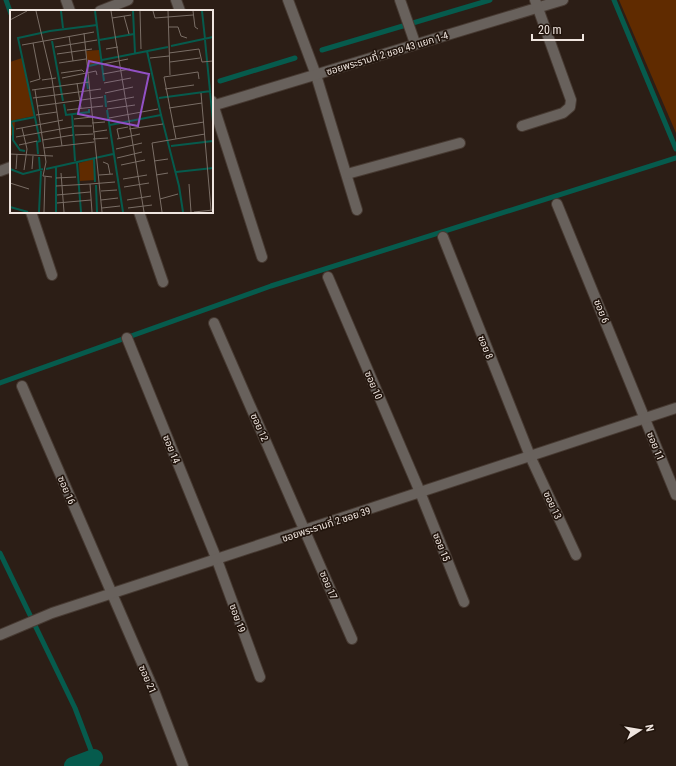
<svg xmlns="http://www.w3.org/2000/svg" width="676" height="766" font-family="'Roboto Condensed','Noto Sans Thai',sans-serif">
<rect width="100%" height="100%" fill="#2c1e16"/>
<!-- green -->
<polygon fill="#602b00" points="619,0 676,0 676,133"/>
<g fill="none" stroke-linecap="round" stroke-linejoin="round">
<!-- stream -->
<g stroke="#065b4d" stroke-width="5">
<polyline points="6,0 11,14"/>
<polyline points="614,0 676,149"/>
<polyline points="322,50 490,0"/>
<polyline points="220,81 295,58"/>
<polyline points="0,383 271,286 676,158"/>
<polyline points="0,553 75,708 97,766"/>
</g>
<!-- canal -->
<polyline stroke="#065b4d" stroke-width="18" points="73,766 94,758"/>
<defs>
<g id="minor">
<polyline points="66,0 70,11"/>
<polyline points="176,0 180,11"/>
<polyline points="288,0 316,75 357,210"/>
<polyline points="400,0 415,43"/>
<polyline points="100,11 128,0"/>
<polyline points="212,101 262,257"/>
<polyline points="212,106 563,0"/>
<polyline points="522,126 563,113 570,107 571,100 535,0"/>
<polyline points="0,171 11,167"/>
<polyline points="347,174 460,143"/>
<polyline points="557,204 676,495"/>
<polyline points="31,212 52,275"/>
<polyline points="139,212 163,282"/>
<polyline points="443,237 530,456 576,555"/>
<polyline points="328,277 420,492 464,602"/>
<polyline points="214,323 352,639"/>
<polyline points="127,338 217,560 260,677"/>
<polyline points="22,386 155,693 183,766"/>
<polyline points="0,635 52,613 676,408"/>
</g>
</defs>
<!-- minor casing -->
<use href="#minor" stroke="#473a32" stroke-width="12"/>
<!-- minor -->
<use href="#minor" stroke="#68615c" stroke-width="10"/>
</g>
<g text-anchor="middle" stroke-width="3.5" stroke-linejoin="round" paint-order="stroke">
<!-- street labels -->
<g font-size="10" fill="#efe5df" stroke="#22150d">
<text transform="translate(387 53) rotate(-17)" y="4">ซอยพระรามที่ 2 ซอย 43 แยก 1-4</text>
<text transform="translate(602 311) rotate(68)" y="4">ซอย 6</text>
<text transform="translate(486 347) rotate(68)" y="4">ซอย 8</text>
<text transform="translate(374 385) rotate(67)" y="4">ซอย 10</text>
<text transform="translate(260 427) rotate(66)" y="4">ซอย 12</text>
<text transform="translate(656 446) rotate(68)" y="4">ซอย 11</text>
<text transform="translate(172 449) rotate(68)" y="4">ซอย 14</text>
<text transform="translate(67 490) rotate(67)" y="4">ซอย 16</text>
<text transform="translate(553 505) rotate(65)" y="4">ซอย 13</text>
<text transform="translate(326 524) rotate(-18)" y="4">ซอยพระรามที่ 2 ซอย 39</text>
<text transform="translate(442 547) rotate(68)" y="4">ซอย 15</text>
<text transform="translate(329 585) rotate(67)" y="4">ซอย 17</text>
<text transform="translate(238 618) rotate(70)" y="4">ซอย 19</text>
<text transform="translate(148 679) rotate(67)" y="4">ซอย 21</text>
</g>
</g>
<!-- overview -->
<g transform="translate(10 10)">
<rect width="203" height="203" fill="#2c1e16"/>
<path d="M89,40L91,53L78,55L76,41ZM12,48L24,106L5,110L4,126L0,125V52ZM83,149L85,170L70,171L69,153Z" fill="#602b00"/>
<path fill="none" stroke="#065b4d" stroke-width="2" d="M51,1L53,18M85,1L94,71M123,1L125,43M192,1L195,29M89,30L124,24M195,30L203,112M42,31L53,91M161,36L203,27M92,50L158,37M79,56L91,53M76,65L78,79M95,85L96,97M149,88L201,81M54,94L56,105L79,102V99M97,100L113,202M62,104L65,151M151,105L169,176L173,202M0,111L3,118V130L10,140L15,141M0,112L25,107M100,115L151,105L137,41M161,136L203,131M28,144L27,132L30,131L8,28L40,21L87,15M29,147L30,160M84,149L85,172M67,153L71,202M46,157V202M0,159L13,164L33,159M36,159L103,144M166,162L203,158M86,175L87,202M0,197L18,202M29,202L31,161"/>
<path fill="none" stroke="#7a6e66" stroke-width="1" d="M26,1L42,69L52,136M101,1L134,202M130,1L131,39M143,1L145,8L183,5M158,1L160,65M183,1L185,17L188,19M114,6L119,24M102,8L121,5M0,10L17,1M158,17H168L171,26L177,28M74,23L92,202M59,26L63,51M12,35L84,22M45,37L87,30M96,39L108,37M159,43L189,39L192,52L203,51M47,44L82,39M140,48L159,46M160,52L190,48M49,53L76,49M93,54L118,49M51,63L72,60L74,62M93,64L120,59M52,68L86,61L87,65M32,70L46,68M20,72L30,69L23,33M67,73L71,98M94,73L121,68M155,79L184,75M22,80L79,72M25,80L36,152L33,166L42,167M95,83L123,77M191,83L201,200M23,88L91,79M97,92L124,87M28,96L93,87M159,98L192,93M97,99L125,95M57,100L93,96M26,105L47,102M99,108L148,99M64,109L82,107M82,113L95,112M64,116H82M163,117L194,112M12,118L17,139L14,160M6,119L53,110M119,119L153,114M83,122L97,120M65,125L83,124M6,127L62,117M109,128L107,119L118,117M83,129L98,128M107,129L130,124M166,129L154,67L188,62L189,69M33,130L63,125M9,135L27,131M34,138L84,132M106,139L132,133M0,144L43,146M107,148L132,142M144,151L158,149M93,152L98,154L100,164M111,155L135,150M6,159L7,144M22,159L23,146M51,163L54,202M89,165L103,164M146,165L158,163M46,168L66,167M113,169L137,165M0,173L19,179M179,174L181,202M46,176L80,174M114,177L139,173M91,181L107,180M47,185L80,182M150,189L168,184M91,190L108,188M117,190L141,186M47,193L81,190M92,198L110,196M118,198L142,195M34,202L35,167M82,202L80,174L105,172M152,202L142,133L195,124M184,202L203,200"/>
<path fill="#9251c5" fill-opacity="0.15" stroke="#9251c5" stroke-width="2" d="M79,51L139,64L128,116L68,104Z"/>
<rect width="203" height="203" fill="none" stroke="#efe5df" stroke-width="2"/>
</g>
<!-- north arrow -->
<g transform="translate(640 730) rotate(78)" stroke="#22150d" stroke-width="3" paint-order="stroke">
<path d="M0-3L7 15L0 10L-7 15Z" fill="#efe5df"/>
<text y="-6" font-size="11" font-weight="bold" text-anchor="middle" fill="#efe5df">N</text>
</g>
<!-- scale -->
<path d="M532 34v6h51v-6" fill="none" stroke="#efe5df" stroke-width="2"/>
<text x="538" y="34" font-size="12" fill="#efe5df" stroke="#22150d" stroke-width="3" paint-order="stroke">20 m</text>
</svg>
